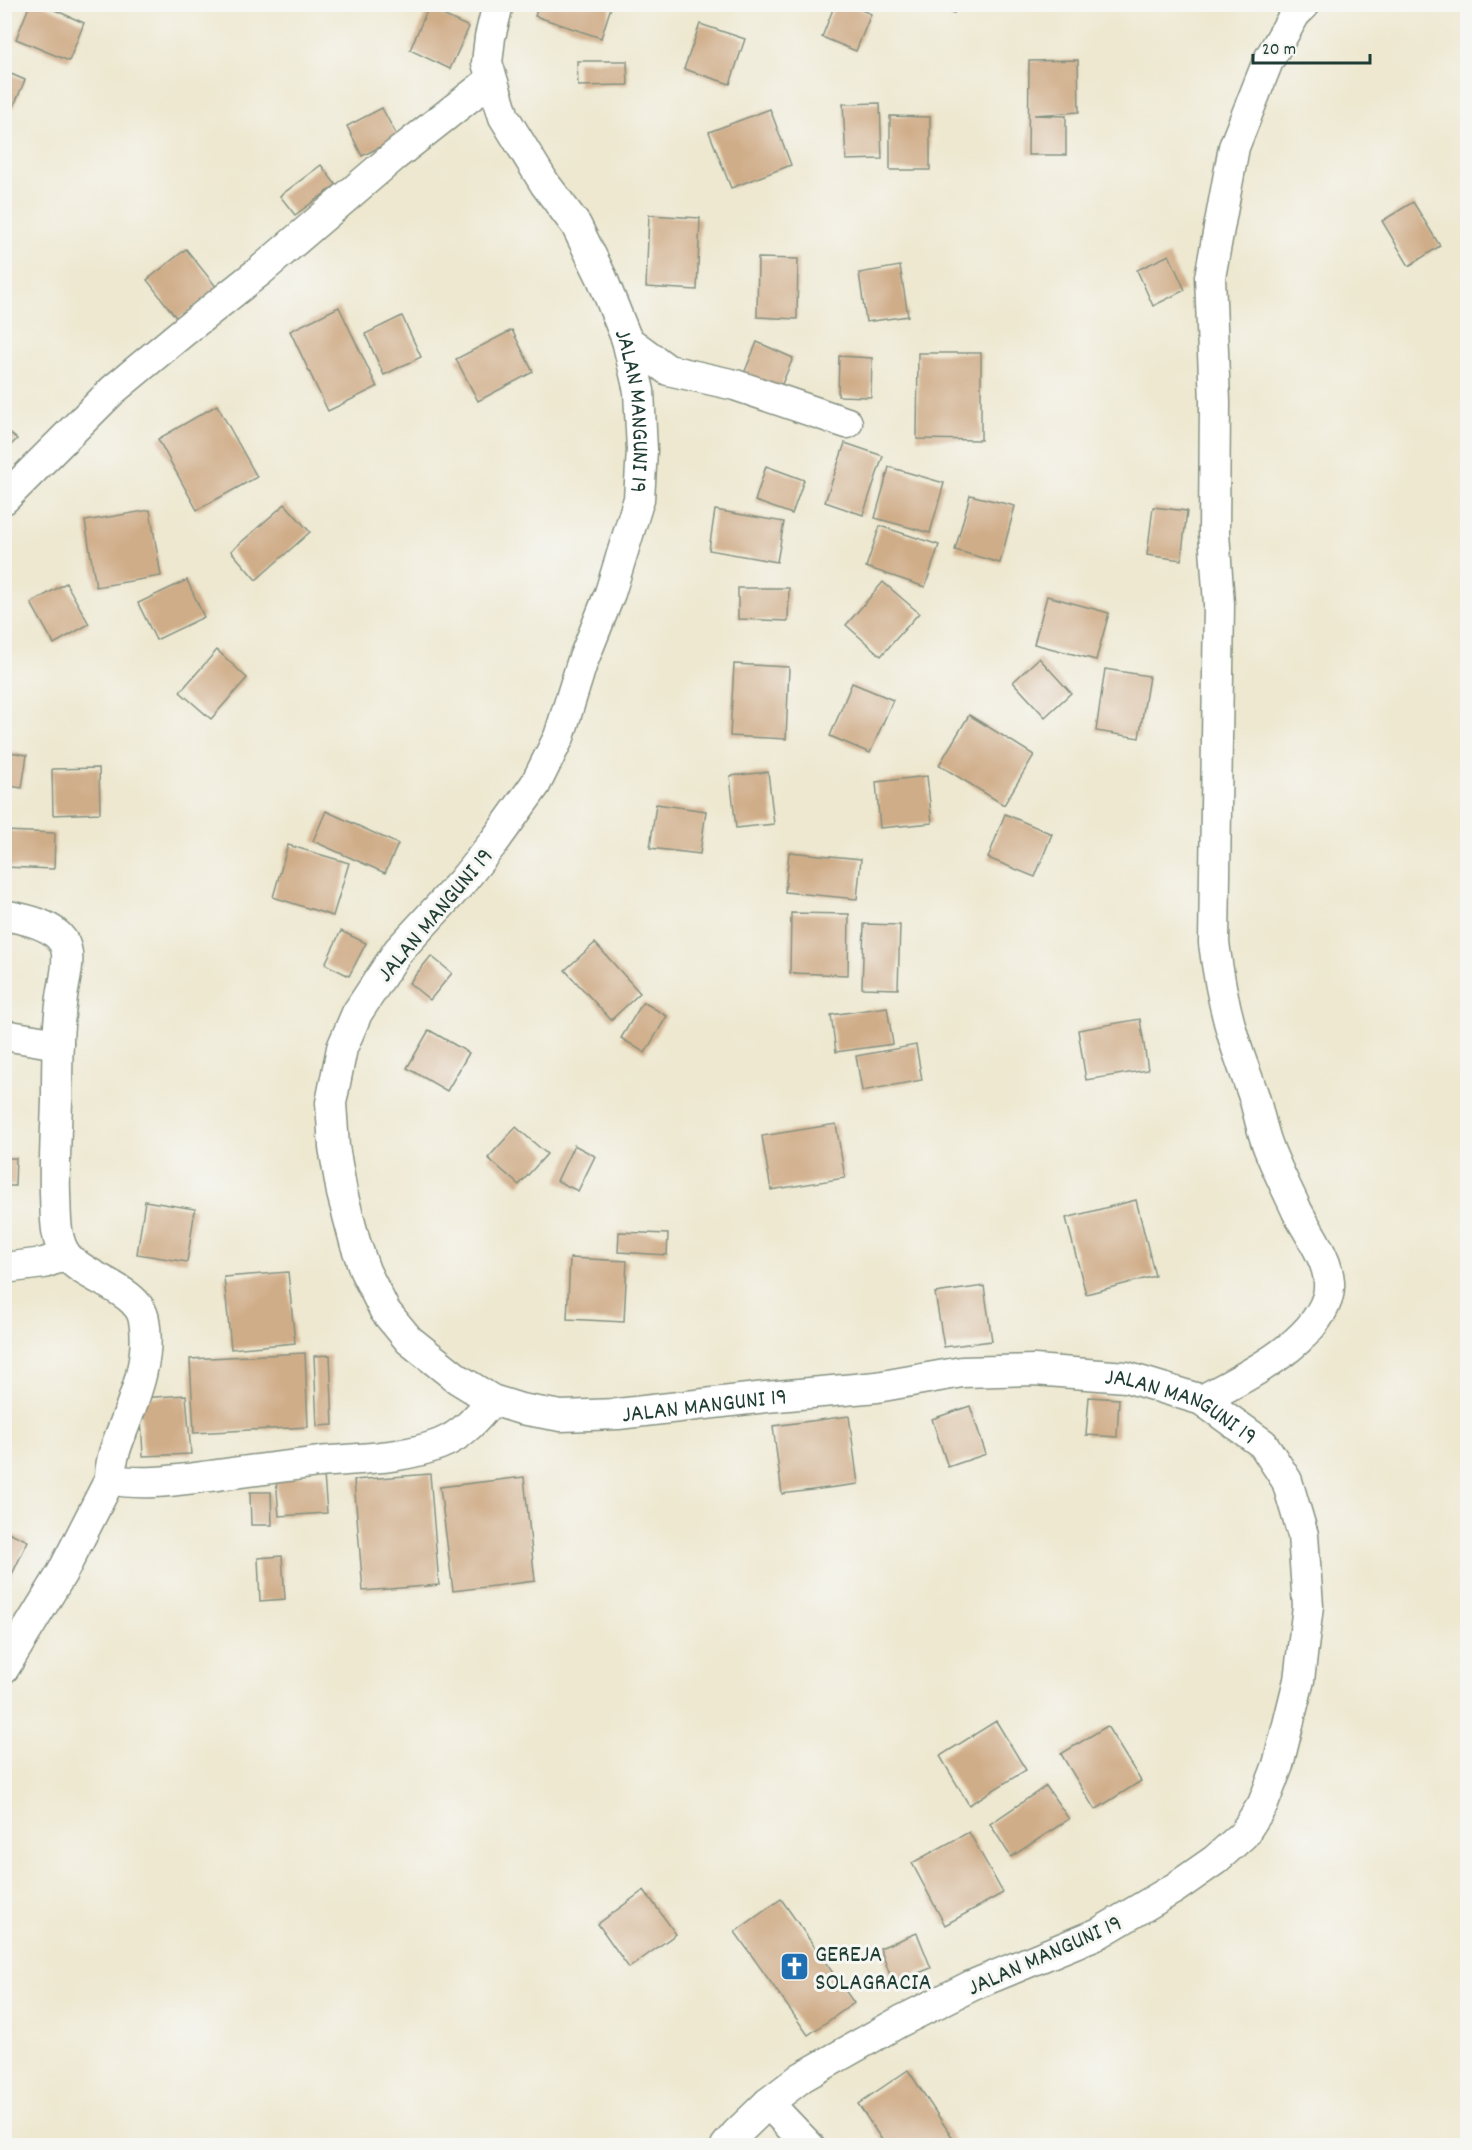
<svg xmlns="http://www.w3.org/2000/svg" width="1472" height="2150" font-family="Dekko,sans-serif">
<rect width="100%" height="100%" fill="#f6f6f2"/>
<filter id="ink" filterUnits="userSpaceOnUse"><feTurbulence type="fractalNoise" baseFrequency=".0167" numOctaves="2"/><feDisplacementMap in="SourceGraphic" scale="12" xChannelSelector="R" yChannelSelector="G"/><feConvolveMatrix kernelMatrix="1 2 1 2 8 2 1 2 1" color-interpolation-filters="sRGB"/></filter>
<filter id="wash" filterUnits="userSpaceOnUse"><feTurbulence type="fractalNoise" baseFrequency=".008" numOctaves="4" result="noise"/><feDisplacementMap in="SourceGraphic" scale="24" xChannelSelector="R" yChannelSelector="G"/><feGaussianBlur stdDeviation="1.35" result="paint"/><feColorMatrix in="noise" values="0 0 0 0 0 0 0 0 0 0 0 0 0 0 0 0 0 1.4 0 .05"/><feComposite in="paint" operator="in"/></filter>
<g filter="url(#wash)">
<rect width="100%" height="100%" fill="#eee8d0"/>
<g id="blocks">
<!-- building -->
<g fill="#d0ad89">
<polygon points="30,4 41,4 84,23 69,61 16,39"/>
<polygon points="539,4 612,4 601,38 535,16"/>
<polygon points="835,4 847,4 871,14 856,51 822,37"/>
<polygon points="923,4 956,4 954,13"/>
<polygon points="428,8 469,27 450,69 410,50"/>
<polygon points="700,24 745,39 730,84 684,69"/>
<polygon points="1078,60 1079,112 1034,115 1066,116 1066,155 1028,155 1029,61"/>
<polygon points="577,61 627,61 628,85 578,86"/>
<polygon points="4,71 25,80 13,108 4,104"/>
<polygon points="880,103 882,159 846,160 843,104"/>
<polygon points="382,108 398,138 362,156 347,126"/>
<polygon points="770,109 791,165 731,188 709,132"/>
<polygon points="890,116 930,117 930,170 890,170"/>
<polygon points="321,165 336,185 295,215 280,196"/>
<polygon points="1413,202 1440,246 1409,266 1382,221"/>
<polygon points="649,215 700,218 697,290 646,287"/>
<polygon points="186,249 218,289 178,320 147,280"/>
<polygon points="1169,255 1185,290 1153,306 1137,270"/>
<polygon points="758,258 798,259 797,319 757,317"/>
<polygon points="900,266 908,316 866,322 859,273"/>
<polygon points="339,307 377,387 328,411 290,331"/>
<polygon points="402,316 421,357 384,375 365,334"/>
<polygon points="512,330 533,372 478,401 456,359"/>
<polygon points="757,342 793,358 776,398 740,383"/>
<polygon points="918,353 981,353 981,440 917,439"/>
<polygon points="839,356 872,358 871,397 838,396"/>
<polygon points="217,405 257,477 197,510 158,439"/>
<polygon points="4,428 17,439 4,452"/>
<polygon points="845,443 883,456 863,515 825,502"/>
<polygon points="766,466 804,480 792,514 755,501"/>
<polygon points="889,467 944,483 930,533 875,518"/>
<polygon points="970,495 1015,506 1000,563 955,550"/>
<polygon points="285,504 310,532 256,580 231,551"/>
<polygon points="1153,507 1187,511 1181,560 1147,555"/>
<polygon points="150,510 161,576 96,587 85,521"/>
<polygon points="715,510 784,522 777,562 709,550"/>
<polygon points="880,526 939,545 925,587 866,567"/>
<polygon points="187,580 204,617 156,640 138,603"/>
<polygon points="883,582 919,613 881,656 846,625"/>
<polygon points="66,583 89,624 54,644 31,603"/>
<polygon points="738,588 789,588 788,621 738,619"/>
<polygon points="1047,596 1109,613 1096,660 1034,644"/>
<polygon points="217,650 247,678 211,719 180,692"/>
<polygon points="1039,658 1071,693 1045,717 1013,682"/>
<polygon points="734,664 789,667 786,739 730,736"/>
<polygon points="1105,669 1149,676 1139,738 1096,731"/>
<polygon points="852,683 893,700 870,753 830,736"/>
<polygon points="969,715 1034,755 1004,805 939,765"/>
<polygon points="4,751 27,755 22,788 4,785"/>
<polygon points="99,768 100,813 53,815 52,769"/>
<polygon points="768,772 774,824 736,828 730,776"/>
<polygon points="927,776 932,823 880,828 876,782"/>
<polygon points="656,804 706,811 700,854 650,848"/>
<polygon points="326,811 398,844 385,873 313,841"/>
<polygon points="1005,814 1052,834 1035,877 988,858"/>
<polygon points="4,831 55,833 54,869 4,867"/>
<polygon points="288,845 349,863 333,916 273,897"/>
<polygon points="789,852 861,859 857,899 785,892"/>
<polygon points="791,913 849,914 848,975 790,973"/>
<polygon points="864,924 900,925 898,989 862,988"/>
<polygon points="341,931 366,943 349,976 325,964"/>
<polygon points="595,943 640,993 611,1020 565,970"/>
<polygon points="431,956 452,973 430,1000 409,983"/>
<polygon points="643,1002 667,1016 645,1053 621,1038"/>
<polygon points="887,1007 893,1044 836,1052 831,1015"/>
<polygon points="1140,1019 1148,1070 1086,1080 1078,1030"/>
<polygon points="429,1030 469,1053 447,1091 407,1068"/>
<polygon points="916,1045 922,1080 862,1091 856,1056"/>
<polygon points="836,1124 845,1178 771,1190 762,1136"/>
<polygon points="516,1127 547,1154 519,1185 488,1158"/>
<polygon points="574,1145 595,1156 578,1191 557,1181"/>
<polygon points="4,1158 16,1158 15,1186 4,1186"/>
<polygon points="1136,1200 1155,1276 1086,1294 1066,1218"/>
<polygon points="145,1201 195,1209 187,1262 137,1254"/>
<polygon points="619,1232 668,1234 667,1255 618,1252"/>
<polygon points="570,1258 627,1261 624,1322 567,1319"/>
<polygon points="288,1272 295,1343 231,1349 224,1277"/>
<polygon points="984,1286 992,1341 944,1347 935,1293"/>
<polygon points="305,1353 308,1427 194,1433 190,1359"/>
<polygon points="330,1355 333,1425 317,1426 314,1356"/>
<polygon points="186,1395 191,1454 143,1456 140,1398"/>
<polygon points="1089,1397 1119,1399 1117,1437 1086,1435"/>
<polygon points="970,1406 986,1454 948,1467 932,1419"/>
<polygon points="849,1416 858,1484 782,1494 773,1426"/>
<polygon points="430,1474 439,1585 363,1591 354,1480"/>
<polygon points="324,1475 327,1513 279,1516 276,1478"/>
<polygon points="524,1477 535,1581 453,1591 440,1487"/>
<polygon points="250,1492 271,1492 272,1525 251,1525"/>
<polygon points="4,1530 28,1541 4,1591"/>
<polygon points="282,1556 285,1599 260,1601 258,1558"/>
<polygon points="996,1721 1026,1770 969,1805 940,1756"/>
<polygon points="1107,1726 1141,1781 1095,1810 1061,1754"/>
<polygon points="1046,1786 1069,1819 1011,1857 990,1824"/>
<polygon points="969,1832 1003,1893 945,1925 912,1863"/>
<polygon points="644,1890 676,1934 629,1968 598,1924"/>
<polygon points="781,1899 854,2003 808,2035 735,1932"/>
<polygon points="917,1933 931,1968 893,1983 880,1948"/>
<polygon points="908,2070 958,2146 886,2146 858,2104"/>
</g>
</g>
</g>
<g filter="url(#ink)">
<use href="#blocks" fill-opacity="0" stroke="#869282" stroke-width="1.5"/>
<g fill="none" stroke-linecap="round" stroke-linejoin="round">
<defs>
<g id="street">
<path id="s1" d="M498,4L490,37L487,63L504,117L545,184L576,225L602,278L627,340L639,391L642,450L639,499L610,593L582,663L559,737L535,785L494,842L461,883L398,951L357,1013L342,1048L331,1103L334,1147L342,1193L355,1242L365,1271L385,1311L409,1340L458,1379L492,1400L521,1409L561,1416L618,1414L766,1397L877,1387L962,1372L1034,1370L1126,1377L1202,1400L1263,1444L1287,1481L1303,1535L1308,1606L1299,1680L1278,1765L1263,1804L1243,1835L1215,1860L1175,1888L1099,1933L973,1985L901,2021L802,2077L768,2103L737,2133L726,2146"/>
<polyline points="627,340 668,370 735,385 847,423"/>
<polyline points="4,499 113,390 183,332 260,271 393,157 491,80"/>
<path d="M4,915C23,919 50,923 62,940C73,954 64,981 62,997C57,1032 57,1067 57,1102C56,1132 54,1163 55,1193C56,1213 54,1238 66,1255C85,1279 139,1289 144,1320C151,1358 135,1397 122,1431C116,1446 110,1462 110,1479C142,1486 178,1480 210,1476C246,1471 282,1467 319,1462C359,1458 402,1459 440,1444C463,1435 477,1418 492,1400"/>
<polyline points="4,1035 58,1044"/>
<polyline points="4,1268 44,1263 66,1255"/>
<path d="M1202,1400C1243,1378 1311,1346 1327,1299C1337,1269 1310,1237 1297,1211C1288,1191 1277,1170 1269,1149C1262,1132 1259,1114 1254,1097C1247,1076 1239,1057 1233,1036C1224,1006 1218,974 1214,943L1219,604L1214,533L1215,402L1210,277L1234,147L1268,61L1295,14L1305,4"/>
<polyline points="4,1668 62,1573 110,1479"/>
<polyline points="768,2103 809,2146"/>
</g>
</defs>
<!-- street casing -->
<use href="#street" stroke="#869282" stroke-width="33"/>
<!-- street -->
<use href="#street" stroke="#fff" stroke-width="30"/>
</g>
</g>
<!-- icons -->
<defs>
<symbol id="church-square" viewBox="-11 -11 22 22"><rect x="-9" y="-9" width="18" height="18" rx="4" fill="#1f6fb2" stroke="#f6f6f2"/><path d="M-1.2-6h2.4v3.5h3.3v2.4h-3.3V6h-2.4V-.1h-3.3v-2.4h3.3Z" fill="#fff"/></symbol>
</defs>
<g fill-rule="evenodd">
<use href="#church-square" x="778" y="1950" width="33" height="33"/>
</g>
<g text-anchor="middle" stroke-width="6" stroke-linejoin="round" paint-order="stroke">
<!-- street labels -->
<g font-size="24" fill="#1f3d34" stroke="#f6f6f2">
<text dy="8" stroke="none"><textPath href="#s1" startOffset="444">JALAN MANGUNI 19</textPath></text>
<text transform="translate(434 914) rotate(-50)" y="8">JALAN MANGUNI 19</text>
<text dy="8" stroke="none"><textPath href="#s1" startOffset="1794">JALAN MANGUNI 19</textPath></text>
<text dy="8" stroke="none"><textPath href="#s1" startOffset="2280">JALAN MANGUNI 19</textPath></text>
<text transform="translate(1044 1954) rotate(-24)" y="8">JALAN MANGUNI 19</text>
</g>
<!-- poi labels -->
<g font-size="24" fill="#1f3d34" stroke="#f6f6f2" text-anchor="start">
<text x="815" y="1961">GEREJA<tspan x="815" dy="28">SOLAGRACIA</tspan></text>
</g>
</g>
<!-- margin -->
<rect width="1472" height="2150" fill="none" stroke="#f6f6f2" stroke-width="24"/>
<!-- scale -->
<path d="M1253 54v9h117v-9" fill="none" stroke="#1f3d34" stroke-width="3"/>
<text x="1262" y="54" font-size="18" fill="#1f3d34" stroke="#f6f6f2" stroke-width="4.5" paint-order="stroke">20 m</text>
</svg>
